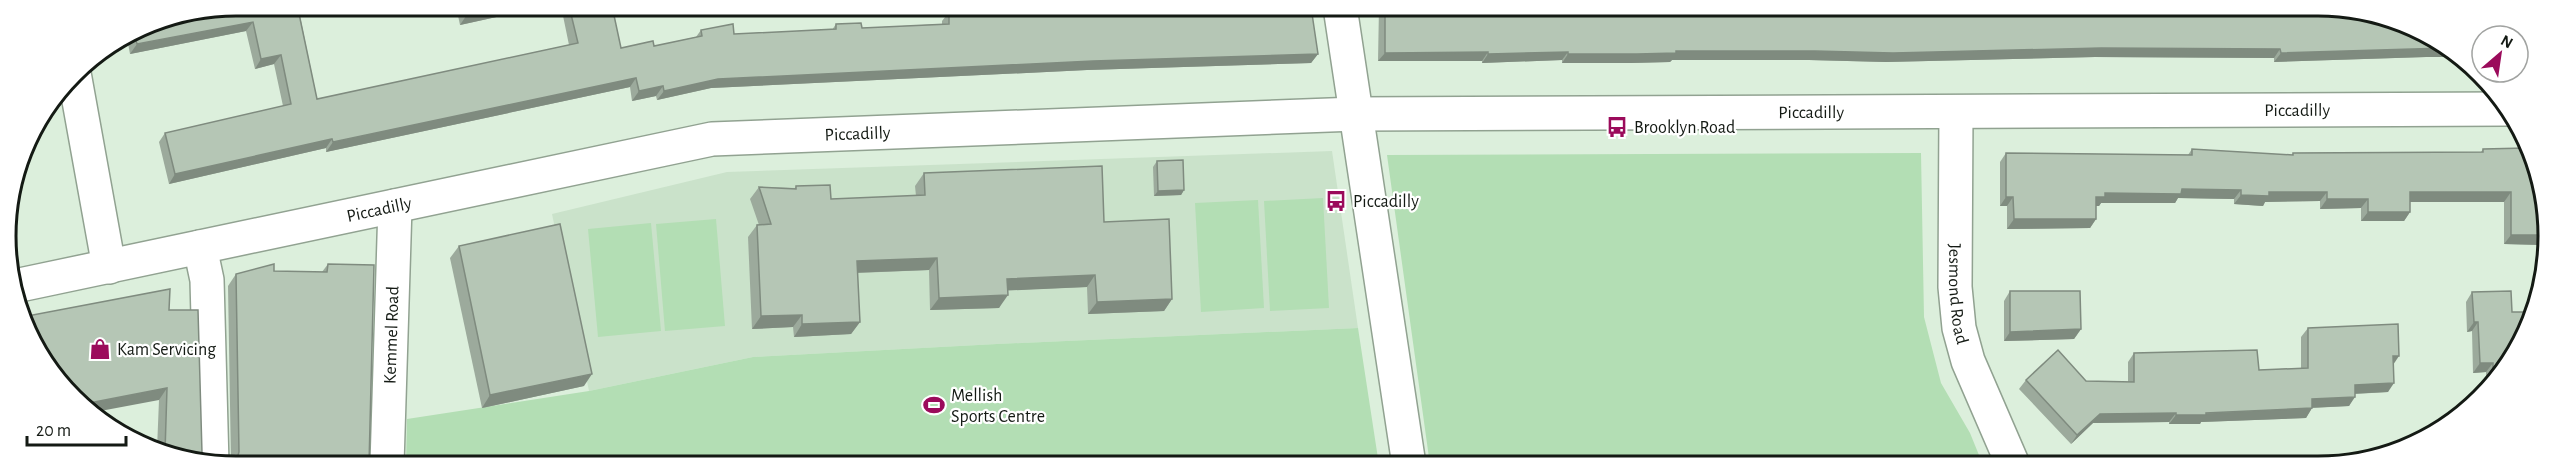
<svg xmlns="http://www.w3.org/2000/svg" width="2554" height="472" font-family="'Alegreya Sans',sans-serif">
<rect width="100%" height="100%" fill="#dcefdc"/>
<!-- built -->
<polygon fill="#cae2ca" points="1332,151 1358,328 997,344 753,357 589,391 552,214 727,172"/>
<!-- green -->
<g fill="#b3deb4">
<polygon points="1921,153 1924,317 1941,383 1970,433 1983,465 1430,465 1387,155"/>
<polygon points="1323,198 1329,308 1270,311 1264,201"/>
<polygon points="1258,200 1264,308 1201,312 1195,203"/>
<polygon points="716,219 725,326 665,331 656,224"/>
<polygon points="651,223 661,331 598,337 588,229"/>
<polygon points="1358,328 1379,465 406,464 407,419 589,391 753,357 997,344"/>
</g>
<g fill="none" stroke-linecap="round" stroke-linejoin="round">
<defs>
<g id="minor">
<polyline points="1340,7 1409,465"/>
<polyline points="74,73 109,267"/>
<path id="s1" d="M1956,112L1955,287L1959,328L1968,361L2013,465"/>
<polyline points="200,247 207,280 212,464"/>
<path id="s2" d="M15,286L712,139L1356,114L2507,109"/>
<path id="s3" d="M387,464L395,206"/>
</g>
</defs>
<!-- minor casing -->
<use href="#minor" stroke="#91a291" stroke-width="36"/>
<!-- minor -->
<use href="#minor" stroke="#fff" stroke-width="33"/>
</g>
<!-- wall -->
<g fill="#9caa9c">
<polygon points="342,6 300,16 317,99 569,45 561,6 612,6 621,48 654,46 696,37 701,30 734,34 832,30 836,24 862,28 942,24 942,21 949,12 1318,54 1311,63 1087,70 711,88 657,100 656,96 632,101 630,87 326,152 326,148 169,184 159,142 165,133 283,106 274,64 255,69 246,31 130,54 127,38 148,23"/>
<polygon points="456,6 546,6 460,25"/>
<polygon points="1379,7 1677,7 1677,10 1720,10 1720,7 1850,7 1849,11 1903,13 1904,8 2078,8 2078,9 2168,9 2169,8 2348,8 2426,57 2274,62 2274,58 2095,57 1886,62 1809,60 1672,60 1670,62 1631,63 1562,63 1562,60 1482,63 1482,61 1378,61"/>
<polygon points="2192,149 2292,155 2293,153 2481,152 2483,149 2540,176 2545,245 2504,244 2504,202 2410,202 2410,212 2404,221 2361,221 2361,208 2320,209 2320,201 2265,202 2263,206 2234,204 2234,199 2178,198 2175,203 2101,203 2099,206 2096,206 2096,219 2090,228 2007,229 2007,206 2000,206 2000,162 2006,153 2188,155"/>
<polygon points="1157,161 1184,190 1181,195 1154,196 1153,167"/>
<polygon points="924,173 1104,222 1172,299 1164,311 1088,314 1087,287 1007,290 999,308 930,310 929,270 857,273 860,322 851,334 794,337 793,327 752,329 748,237 757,225 759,225 750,199 759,187 795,188 796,186 831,199 916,196 915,186"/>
<polygon points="459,246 584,386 482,408 450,258"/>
<polygon points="328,264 369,464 231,464 228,286 236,274 274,271 322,272"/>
<polygon points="2010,291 2081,329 2074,339 2004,341 2004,301"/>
<polygon points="2472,292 2512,312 2524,338 2486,390 2486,372 2473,373 2472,331 2467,332 2466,302"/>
<polygon points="169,310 202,453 204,461 207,464 157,449 159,400"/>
<polygon points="2308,328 2393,365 2388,392 2355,394 2349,406 2312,408 2306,418 2201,422 2200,424 2169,424 2169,422 2093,423 2071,444 2019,389 2026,380 2128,382 2128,362 2134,353 2259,370 2301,368 2301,337"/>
</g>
<!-- shaded-wall -->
<g fill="#7f8b7f">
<polygon points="310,6 342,6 291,18 298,9"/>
<polygon points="510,6 546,6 460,25 466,16"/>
<polygon points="253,22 246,31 130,54 137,44"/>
<polygon points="2101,48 2280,49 2274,58 2095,57 1886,62 1809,60 1672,60 1670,62 1631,63 1562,63 1568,54 1676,51"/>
<polygon points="2432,48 2446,48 2456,57 2426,57 2274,62 2281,53"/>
<polygon points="1488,52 1482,61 1378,61 1385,53"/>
<polygon points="1568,52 1562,60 1482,63 1488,54"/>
<polygon points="1318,54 1311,63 1087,70 711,88 657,100 664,91 718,79 1093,61"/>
<polygon points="281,55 274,64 255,69 261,59"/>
<polygon points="636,78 630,87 326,152 333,142"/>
<polygon points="663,86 656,96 632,101 639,91"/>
<polygon points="332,139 326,148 169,184 175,174"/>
<polygon points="29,162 22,172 18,172 20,163"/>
<polygon points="2182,189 2241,190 2234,199 2178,198 2175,203 2101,203 2099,206 2090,206 2096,197 2105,193"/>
<polygon points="1184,190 1181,195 1154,196 1158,191"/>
<polygon points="2269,192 2327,192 2320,201 2265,202 2263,206 2234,204 2241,195"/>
<polygon points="2410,192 2511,192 2504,202 2403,202"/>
<polygon points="2006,197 2013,197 2007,206 2000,206"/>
<polygon points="2327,199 2368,199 2361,208 2320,209"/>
<polygon points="2368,212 2410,212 2404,221 2361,221"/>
<polygon points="2014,219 2096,219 2090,228 2007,229"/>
<polygon points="2511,235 2544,235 2545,245 2504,244"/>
<polygon points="937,258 929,270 848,273 857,261"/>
<polygon points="1095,275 1087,287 998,291 1007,279"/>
<polygon points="1008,295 999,308 930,310 939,298"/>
<polygon points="1172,299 1164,311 1088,314 1097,302"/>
<polygon points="802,315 793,327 752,329 761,316"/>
<polygon points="860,322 851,334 794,337 802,324"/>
<polygon points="2474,322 2478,322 2472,331 2467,332"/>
<polygon points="2081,329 2074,339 2004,341 2010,332"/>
<polygon points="2393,356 2399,356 2393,365"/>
<polygon points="2480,363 2493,363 2486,372 2473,373"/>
<polygon points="592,374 584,386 482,408 490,395"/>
<polygon points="2394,383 2388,392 2348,394 2355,385"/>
<polygon points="167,388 159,400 95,412 84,404"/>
<polygon points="2355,397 2349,406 2306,408 2312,399"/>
<polygon points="2312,408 2306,418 2201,422 2200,424 2169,424 2176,415"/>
<polygon points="2176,413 2169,422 2093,423 2071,444 2077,435 2100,414"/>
</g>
<!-- building -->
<g fill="#b5c6b5" stroke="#7f8b7f" stroke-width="1.5">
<polygon points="236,6 310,6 298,9 317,99 578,43 569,6 612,6 621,48 653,41 654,46 702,36 701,30 733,24 734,34 836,29 836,24 861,23 862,28 949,24 949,12 1060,7 1311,7 1318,54 1093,61 718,79 664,91 663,86 639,91 636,78 333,142 332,139 175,174 165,133 291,104 281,55 261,59 253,22 137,44 134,33 148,23"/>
<polygon points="465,6 510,6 466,16"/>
<polygon points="1385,7 1677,7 1677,10 1726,10 1726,7 1850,7 1849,11 1910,13 1910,8 2078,8 2078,9 2174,9 2174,8 2348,8 2433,37 2446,48 2281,53 2280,49 2101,48 1893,53 1815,51 1676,51 1676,53 1637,54 1568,54 1568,52 1488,54 1488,52 1385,53"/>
<polygon points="28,140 29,162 20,163 24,148"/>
<polygon points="2526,148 2540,176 2544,235 2511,235 2511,192 2410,192 2410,212 2368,212 2368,199 2327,199 2327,192 2269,192 2269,196 2241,195 2241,190 2182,189 2181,194 2105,193 2105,197 2096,197 2096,219 2014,219 2013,197 2006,197 2006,153 2192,155 2192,149 2293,155 2293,153 2483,152 2483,149"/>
<polygon points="1183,160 1184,190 1158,191 1157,161"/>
<polygon points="1102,166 1104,222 1169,219 1172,299 1097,302 1095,275 1007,279 1008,295 939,298 937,258 857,261 860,322 802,324 802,315 761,316 757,225 771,224 759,187 796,189 796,186 830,185 831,199 925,195 924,173"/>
<polygon points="10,205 11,227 7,227 6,221"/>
<polygon points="560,224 592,374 490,395 459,246"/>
<polygon points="274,264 274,271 327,272 328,264 374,265 369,464 234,464 236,462 239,452 236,274"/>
<polygon points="170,289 169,310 198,310 202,453 204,461 207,464 165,452 167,388 84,404 63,387 22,317"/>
<polygon points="2010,291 2080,291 2081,329 2010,332"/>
<polygon points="2511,291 2512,312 2525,312 2527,330 2524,338 2493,381 2493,363 2480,363 2478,322 2474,322 2472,292"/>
<polygon points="2398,324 2399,356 2393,356 2394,383 2355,385 2355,397 2312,399 2312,408 2206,413 2206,415 2176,415 2176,413 2100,414 2077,435 2026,380 2058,350 2086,381 2134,382 2134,353 2257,350 2259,370 2308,368 2308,328"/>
</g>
<!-- icons -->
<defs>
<symbol id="bus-bare" viewBox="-9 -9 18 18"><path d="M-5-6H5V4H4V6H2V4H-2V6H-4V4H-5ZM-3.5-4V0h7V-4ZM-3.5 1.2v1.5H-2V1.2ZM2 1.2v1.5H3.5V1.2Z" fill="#9b0b5b" stroke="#fff" stroke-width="2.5" paint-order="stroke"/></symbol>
<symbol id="shop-bare" viewBox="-9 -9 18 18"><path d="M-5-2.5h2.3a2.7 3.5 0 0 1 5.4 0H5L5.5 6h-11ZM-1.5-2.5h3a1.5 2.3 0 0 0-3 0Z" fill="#9b0b5b" stroke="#fff" stroke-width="2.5" paint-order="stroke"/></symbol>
<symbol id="stadium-bare" viewBox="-9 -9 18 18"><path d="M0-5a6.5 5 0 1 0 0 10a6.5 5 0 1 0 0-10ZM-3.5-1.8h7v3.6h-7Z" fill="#9b0b5b" stroke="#fff" stroke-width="2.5" paint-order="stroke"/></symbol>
</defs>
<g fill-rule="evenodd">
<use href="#bus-bare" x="1602" y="112" width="30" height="30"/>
<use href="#bus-bare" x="1321" y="186" width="30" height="30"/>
<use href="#shop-bare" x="85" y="334" width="30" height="30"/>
<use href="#stadium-bare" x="919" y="390" width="30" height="30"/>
</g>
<g text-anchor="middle" stroke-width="4.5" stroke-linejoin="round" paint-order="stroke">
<!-- street labels -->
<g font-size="18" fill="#141a14" stroke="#fff">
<text dy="6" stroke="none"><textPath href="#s2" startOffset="2298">Piccadilly</textPath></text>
<text dy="6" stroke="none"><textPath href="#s2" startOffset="1812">Piccadilly</textPath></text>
<text dy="6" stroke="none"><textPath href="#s2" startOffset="858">Piccadilly</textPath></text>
<text dy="6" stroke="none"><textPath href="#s2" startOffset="372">Piccadilly</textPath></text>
<text dy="6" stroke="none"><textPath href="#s1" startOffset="182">Jesmond Road</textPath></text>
<text dy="6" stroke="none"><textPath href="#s3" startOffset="129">Kemmel Road</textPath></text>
</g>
<!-- poi labels -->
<g font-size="18" fill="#141a14" stroke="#fff" text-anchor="start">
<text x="1634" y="133">Brooklyn Road</text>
<text x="1353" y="207">Piccadilly</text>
<text x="117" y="355">Kam Servicing</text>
<text x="951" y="401">Mellish<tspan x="951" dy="21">Sports Centre</tspan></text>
</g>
</g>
<!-- crop -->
<path d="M0 0H2554V472H0ZM236 16H2318A220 220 0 0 1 2538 236V236A220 220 0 0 1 2318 456H236A220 220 0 0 1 16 236V236A220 220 0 0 1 236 16Z" fill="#fff" fill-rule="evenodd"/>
<path fill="none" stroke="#141a14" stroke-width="3" d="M236 16H2318A220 220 0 0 1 2538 236V236A220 220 0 0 1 2318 456H236A220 220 0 0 1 16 236V236A220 220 0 0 1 236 16Z"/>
<!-- north arrow -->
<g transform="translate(2500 54) rotate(29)"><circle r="28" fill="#ffffff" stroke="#a1a3a1" stroke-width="1.5"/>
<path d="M0-4.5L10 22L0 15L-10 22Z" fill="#9b0b5b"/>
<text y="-9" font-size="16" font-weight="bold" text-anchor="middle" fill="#141a14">N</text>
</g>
<!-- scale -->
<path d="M27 436v9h99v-9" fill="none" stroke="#141a14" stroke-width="3"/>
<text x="36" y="436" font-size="18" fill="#141a14" stroke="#ffffff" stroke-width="4.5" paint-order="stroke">20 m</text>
</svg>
